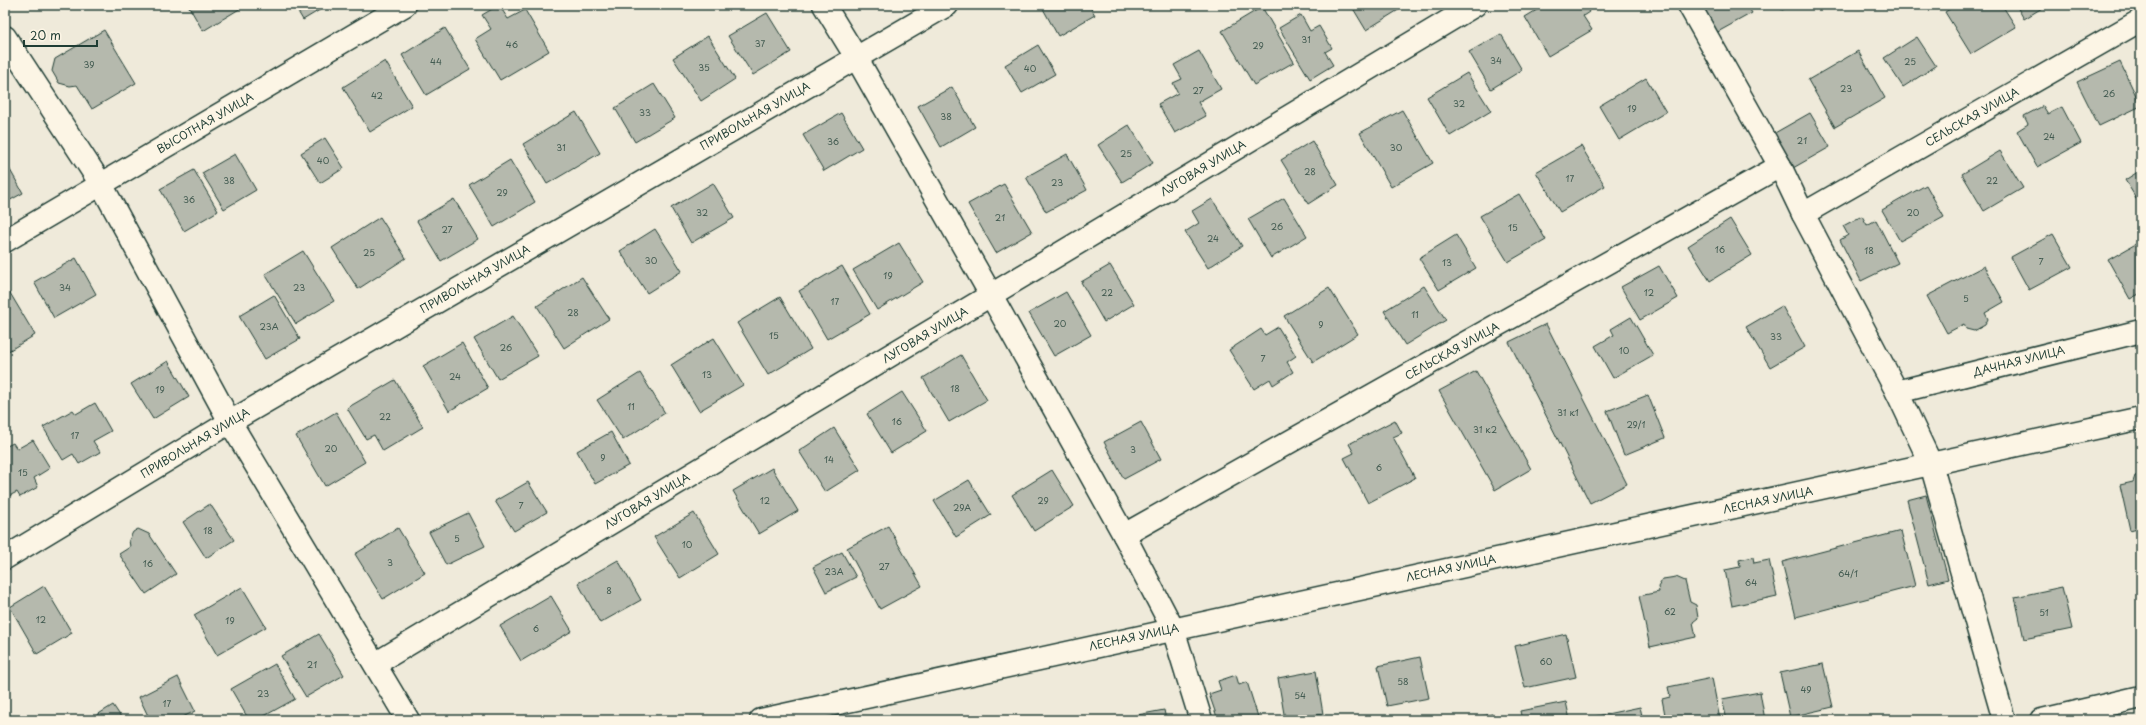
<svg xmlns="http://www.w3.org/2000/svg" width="2146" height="725" font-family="'Playpen Sans',sans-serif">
<rect width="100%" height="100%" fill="#efeada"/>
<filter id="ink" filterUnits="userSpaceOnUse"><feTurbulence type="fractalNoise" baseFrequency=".025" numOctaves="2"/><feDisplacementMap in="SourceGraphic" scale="8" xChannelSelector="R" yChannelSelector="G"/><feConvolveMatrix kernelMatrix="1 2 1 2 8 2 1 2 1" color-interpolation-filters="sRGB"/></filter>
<g filter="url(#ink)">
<!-- building -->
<g fill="#b5b9ad" stroke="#1f3d34">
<polygon points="188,5 246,5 203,31"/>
<polygon points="294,5 328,5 303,20"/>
<polygon points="499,5 508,19 525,10 549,51 500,80 475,39 491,29 482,15"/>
<polygon points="1041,5 1089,5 1095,15 1058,36"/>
<polygon points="1351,5 1397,5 1400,9 1366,30"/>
<polygon points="1545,5 1585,5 1589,12 1583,16 1592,30 1548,56 1525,17"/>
<polygon points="1697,5 1747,5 1752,13 1714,34"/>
<polygon points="1779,5 1791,5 1782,10"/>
<polygon points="1956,5 2002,5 2016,27 1971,54 1945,12"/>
<polygon points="2016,5 2047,5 2024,19"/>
<polygon points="1262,7 1294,62 1254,85 1222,31"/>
<polygon points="767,13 791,52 753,75 728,36"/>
<polygon points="1301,15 1310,31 1319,26 1332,48 1325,52 1333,65 1310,79 1279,28"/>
<polygon points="445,28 470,69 426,95 402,55"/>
<polygon points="104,30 136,83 92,109 77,85 70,86 59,83 52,71 55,59"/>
<polygon points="1501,34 1522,70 1491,89 1469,52"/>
<polygon points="708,36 735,79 701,101 673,58"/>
<polygon points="1917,37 1936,66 1903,87 1884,58"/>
<polygon points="1038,45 1055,74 1022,93 1005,65"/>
<polygon points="1199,51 1221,89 1198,102 1206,116 1175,133 1158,104 1178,93 1173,83 1182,79 1174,65"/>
<polygon points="1858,51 1885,98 1835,127 1808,80"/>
<polygon points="385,61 412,106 370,132 343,87"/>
<polygon points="2120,62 2141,106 2099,126 2077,82"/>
<polygon points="1467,73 1491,111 1450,136 1427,97"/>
<polygon points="1646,78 1666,112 1619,140 1599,106"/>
<polygon points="654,84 675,118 635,142 615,108"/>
<polygon points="952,87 975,127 941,147 918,106"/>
<polygon points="2043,106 2048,114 2062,107 2081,143 2037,167 2017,131 2028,124 2024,116"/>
<polygon points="1402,110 1433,163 1391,187 1360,133"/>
<polygon points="576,112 600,153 547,184 523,144"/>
<polygon points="841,113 862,148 824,171 803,135"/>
<polygon points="1810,113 1830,147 1793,168 1773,134"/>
<polygon points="1129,125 1153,163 1122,182 1098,145"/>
<polygon points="325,138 344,168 320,183 301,153"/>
<polygon points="1312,141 1338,185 1308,204 1281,160"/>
<polygon points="1581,146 1605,186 1560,212 1536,172"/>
<polygon points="2000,151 2023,188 1984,211 1962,174"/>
<polygon points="235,154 256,190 224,209 202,173"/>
<polygon points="1067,154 1087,190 1046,212 1026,177"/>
<polygon points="510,160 535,202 494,227 469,185"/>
<polygon points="5,161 23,193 5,203"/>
<polygon points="194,170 218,211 184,231 160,189"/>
<polygon points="2141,170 2141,206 2125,180"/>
<polygon points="713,183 734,218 691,243 671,208"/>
<polygon points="1004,184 1032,232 996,253 968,204"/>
<polygon points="1926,185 1944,217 1900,241 1882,210"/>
<polygon points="1519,194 1546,240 1508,262 1480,216"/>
<polygon points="1284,198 1307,236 1271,258 1248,219"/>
<polygon points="454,199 478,239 441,261 417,221"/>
<polygon points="1212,199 1242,246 1208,268 1185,232 1199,223 1192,211"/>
<polygon points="1862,216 1867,225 1876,220 1898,263 1861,281 1840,240 1848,235 1843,226"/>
<polygon points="380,217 406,258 358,289 332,248"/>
<polygon points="1730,219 1752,255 1710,281 1688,246"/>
<polygon points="655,229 682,271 647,293 620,251"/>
<polygon points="2053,234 2072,267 2029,290 2011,257"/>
<polygon points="1456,235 1476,268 1439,290 1419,258"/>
<polygon points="2141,241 2141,293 2130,299 2108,260"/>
<polygon points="899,243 923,282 877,310 853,270"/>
<polygon points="303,251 334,301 296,324 265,274"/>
<polygon points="76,258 96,294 54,318 34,282"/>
<polygon points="1110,265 1134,304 1104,322 1081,282"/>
<polygon points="842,266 870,314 827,339 799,291"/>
<polygon points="1659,266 1678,298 1640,320 1621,287"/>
<polygon points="1984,266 2004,302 1985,313 1988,319 1985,325 1974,331 1966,329 1964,324 1947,333 1927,296"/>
<polygon points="582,277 609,319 564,348 537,306"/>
<polygon points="1424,286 1446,320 1405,345 1384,311"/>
<polygon points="1329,288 1358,334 1313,362 1284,316"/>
<polygon points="1066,292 1091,335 1054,356 1029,313"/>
<polygon points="10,293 35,335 5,353 5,296"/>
<polygon points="274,295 300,339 265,359 239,316"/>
<polygon points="780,297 811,349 768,375 737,323"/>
<polygon points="1782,306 1805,347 1770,367 1746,327"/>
<polygon points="513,316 538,356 498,379 474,339"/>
<polygon points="1631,317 1653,355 1613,378 1595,346 1614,335 1611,329"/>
<polygon points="1546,324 1627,484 1590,503 1509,342"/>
<polygon points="1278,327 1296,356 1287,362 1293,372 1273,385 1270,379 1254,389 1229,350 1261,329 1265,335"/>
<polygon points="714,338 743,385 699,411 671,365"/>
<polygon points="462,343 488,388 449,411 423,366"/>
<polygon points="961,355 987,400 949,422 923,378"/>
<polygon points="168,361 189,397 153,419 131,384"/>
<polygon points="1476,371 1531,469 1495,490 1439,391"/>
<polygon points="640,373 665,413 623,440 597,400"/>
<polygon points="395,380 423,427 383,451 374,435 366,439 347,408"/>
<polygon points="902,392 927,431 891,453 867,414"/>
<polygon points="1648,395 1665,438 1624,455 1607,411"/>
<polygon points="95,403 111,431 93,441 100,452 79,464 73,454 63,460 43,427 73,410 76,414"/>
<polygon points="336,412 365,462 325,486 296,436"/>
<polygon points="1395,420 1402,433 1393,437 1415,478 1368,503 1344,458 1354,453 1349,444"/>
<polygon points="1141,422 1161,459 1124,479 1104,442"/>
<polygon points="834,428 860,470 825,492 799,451"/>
<polygon points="611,432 629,465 595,484 577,451"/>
<polygon points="33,440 50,468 34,478 38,487 20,497 17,492 5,498 5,447 13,443 17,449"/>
<polygon points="772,468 798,511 759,534 733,491"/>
<polygon points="1052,470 1074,506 1034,531 1012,495"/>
<polygon points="2141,475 2141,527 2130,530 2120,485 2133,482 2135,476"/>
<polygon points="969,480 991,515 956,537 934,501"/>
<polygon points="528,482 547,512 514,531 495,501"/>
<polygon points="1926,495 1948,579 1929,584 1907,500"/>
<polygon points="210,504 234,540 206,558 183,522"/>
<polygon points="468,513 485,546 446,565 429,532"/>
<polygon points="694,513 719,554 680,578 654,537"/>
<polygon points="888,526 922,586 880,609 847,548"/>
<polygon points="398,528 425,573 383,599 355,554"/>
<polygon points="138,529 149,534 176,574 146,594 119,554 130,547 129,540 133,532"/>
<polygon points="1901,531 1915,586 1796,617 1782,562"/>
<polygon points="842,552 856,577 826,592 813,567"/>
<polygon points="1753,557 1754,563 1769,560 1777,596 1732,606 1725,570 1740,567 1739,560"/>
<polygon points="618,560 641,600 600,623 578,583"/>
<polygon points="1676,577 1685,581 1690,602 1696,605 1698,618 1693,622 1696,637 1650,647 1639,596 1659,592 1658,587 1663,579"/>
<polygon points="44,586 72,633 37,654 10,607"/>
<polygon points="242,587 266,627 217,655 194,615"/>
<polygon points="2062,587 2072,629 2024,639 2015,597"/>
<polygon points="551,596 572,631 521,661 500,626"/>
<polygon points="319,634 344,675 306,697 281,656"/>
<polygon points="1566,634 1576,677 1525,688 1515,646"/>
<polygon points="1420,657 1429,698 1387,706 1378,666"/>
<polygon points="5,663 9,670 5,673"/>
<polygon points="275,664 295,699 257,720 249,720 231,689"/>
<polygon points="1823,664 1833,707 1790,717 1780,673"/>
<polygon points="1316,671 1323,714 1285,720 1278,678"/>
<polygon points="1236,675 1239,685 1247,682 1259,720 1218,720 1209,694 1221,690 1218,681"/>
<polygon points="178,677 195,711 181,718 182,720 159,720 158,718 150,720 139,697"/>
<polygon points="1712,678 1720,720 1666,720 1662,699 1670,697 1668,687"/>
<polygon points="1760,692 1765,720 1727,720 1722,699"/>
<polygon points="1566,702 1570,720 1522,720 1520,711"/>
<polygon points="113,705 123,720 89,720"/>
<polygon points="1640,707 1643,720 1589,720 1588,718"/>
<polygon points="1164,710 1166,720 1117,720 1116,719"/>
<polygon points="1492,714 1494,720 1465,720"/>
</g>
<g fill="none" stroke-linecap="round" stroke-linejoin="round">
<defs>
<g id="minor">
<polyline points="824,5 856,57 991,295 1124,535 1173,629 1201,720"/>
<polyline points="1689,5 1780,166 1803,214 1897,392 1931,464 2004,720"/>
<polyline points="5,37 101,184 230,422 408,720"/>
<polyline points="1803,214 2141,20"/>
<polyline points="5,241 405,5"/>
<polyline points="1897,392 2141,331"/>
<polyline points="1124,535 1780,166"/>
<polyline points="5,558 230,422 947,5"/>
<polyline points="375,664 1475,5"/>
<polyline points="761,720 2141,418"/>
<polyline points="2042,720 2141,697"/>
</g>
</defs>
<!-- minor casing -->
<use href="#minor" stroke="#1f3d34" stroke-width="25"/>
<!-- minor -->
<use href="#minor" stroke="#fcf5e5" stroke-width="22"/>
</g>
</g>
<g text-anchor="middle" stroke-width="3" stroke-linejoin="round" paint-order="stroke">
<!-- number labels -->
<g font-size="9" fill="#445c52">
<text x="1306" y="43">31</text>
<text x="760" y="47">37</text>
<text x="512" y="48">46</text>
<text x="1258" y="49">29</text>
<text x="1496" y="64">34</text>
<text x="436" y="65">44</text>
<text x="1910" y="65">25</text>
<text x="89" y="68">39</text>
<text x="704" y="71">35</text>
<text x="1030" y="72">40</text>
<text x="1846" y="92">23</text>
<text x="1198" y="94">27</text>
<text x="2109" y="97">26</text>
<text x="377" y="99">42</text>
<text x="1459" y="107">32</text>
<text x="1632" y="112">19</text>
<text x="645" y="116">33</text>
<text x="946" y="120">38</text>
<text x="2049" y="140">24</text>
<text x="1802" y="144">21</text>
<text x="833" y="145">36</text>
<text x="561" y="151">31</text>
<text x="1396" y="151">30</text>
<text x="1126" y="157">25</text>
<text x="323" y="164">40</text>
<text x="1310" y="175">28</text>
<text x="1570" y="182">17</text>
<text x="229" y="184">38</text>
<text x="1992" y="184">22</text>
<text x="1057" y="186">23</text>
<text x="502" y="196">29</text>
<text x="189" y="203">36</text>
<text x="702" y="216">32</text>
<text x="1913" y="216">20</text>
<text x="1000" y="221">21</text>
<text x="1277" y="230">26</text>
<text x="1513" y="231">15</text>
<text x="447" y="233">27</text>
<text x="1213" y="242">24</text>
<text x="1720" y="253">16</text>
<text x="1869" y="254">18</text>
<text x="369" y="256">25</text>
<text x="651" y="264">30</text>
<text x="2041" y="265">7</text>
<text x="1447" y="266">13</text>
<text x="888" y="279">19</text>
<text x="65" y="291">34</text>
<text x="299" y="291">23</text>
<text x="1107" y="296">22</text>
<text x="1649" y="296">12</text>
<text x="1966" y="302">5</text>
<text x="835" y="305">17</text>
<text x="573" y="316">28</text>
<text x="1415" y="318">11</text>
<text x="1060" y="327">20</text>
<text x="1321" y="328">9</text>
<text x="269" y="330">23А</text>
<text x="774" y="339">15</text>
<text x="1776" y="340">33</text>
<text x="506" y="351">26</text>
<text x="1624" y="354">10</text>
<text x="1263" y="362">7</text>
<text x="707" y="378">13</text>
<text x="455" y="380">24</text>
<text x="955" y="392">18</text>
<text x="160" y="393">19</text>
<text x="631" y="410">11</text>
<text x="1568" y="416">31 к1</text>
<text x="385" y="420">22</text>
<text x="897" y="425">16</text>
<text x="1636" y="428">29/1</text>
<text x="1485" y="433">31 к2</text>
<text x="75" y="439">17</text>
<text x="331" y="452">20</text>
<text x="1133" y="453">3</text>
<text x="603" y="461">9</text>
<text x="829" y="463">14</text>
<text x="1379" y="471">6</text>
<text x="23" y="476">15</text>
<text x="765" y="504">12</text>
<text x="1043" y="504">29</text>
<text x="521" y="509">7</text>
<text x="962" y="511">29А</text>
<text x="208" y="534">18</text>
<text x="457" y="542">5</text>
<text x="687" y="548">10</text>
<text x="390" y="566">3</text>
<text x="148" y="567">16</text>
<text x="884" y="570">27</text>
<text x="834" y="575">23А</text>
<text x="1848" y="577">64/1</text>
<text x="1751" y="586">64</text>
<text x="609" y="594">8</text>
<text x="1670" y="615">62</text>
<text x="2044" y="616">51</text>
<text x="41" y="623">12</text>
<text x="230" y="624">19</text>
<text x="536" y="632">6</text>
<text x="1546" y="665">60</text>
<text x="312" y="668">21</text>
<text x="1403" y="685">58</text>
<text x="1806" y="693">49</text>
<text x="263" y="697">23</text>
<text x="1300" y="699">54</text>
<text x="167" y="707">17</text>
</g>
<!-- street labels -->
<g font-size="11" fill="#1f3d34" stroke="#fcf5e5">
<text transform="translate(755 116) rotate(-30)" y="4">ПРИВОЛЬНАЯ УЛИЦА</text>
<text transform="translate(1972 117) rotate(-30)" y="4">СЕЛЬСКАЯ УЛИЦА</text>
<text transform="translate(205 123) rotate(-30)" y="4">ВЫСОТНАЯ УЛИЦА</text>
<text transform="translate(1203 168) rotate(-31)" y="4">ЛУГОВАЯ УЛИЦА</text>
<text transform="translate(475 279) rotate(-30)" y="4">ПРИВОЛЬНАЯ УЛИЦА</text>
<text transform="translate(925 335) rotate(-31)" y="4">ЛУГОВАЯ УЛИЦА</text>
<text transform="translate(1452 351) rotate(-29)" y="4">СЕЛЬСКАЯ УЛИЦА</text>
<text transform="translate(2019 361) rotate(-14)" y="4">ДАЧНАЯ УЛИЦА</text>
<text transform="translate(195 443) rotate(-31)" y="4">ПРИВОЛЬНАЯ УЛИЦА</text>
<text transform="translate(1768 500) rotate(-12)" y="4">ЛЕСНАЯ УЛИЦА</text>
<text transform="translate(647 501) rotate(-31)" y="4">ЛУГОВАЯ УЛИЦА</text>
<text transform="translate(1451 568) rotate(-12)" y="4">ЛЕСНАЯ УЛИЦА</text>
<text transform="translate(1134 637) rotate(-12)" y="4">ЛЕСНАЯ УЛИЦА</text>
</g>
</g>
<!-- margin -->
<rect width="2146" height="725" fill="none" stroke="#fcf5e5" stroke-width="20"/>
<rect x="10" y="10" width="2126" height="705" fill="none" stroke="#1f3d34" stroke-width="1.5" filter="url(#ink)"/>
<!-- scale -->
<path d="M24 40v6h73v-6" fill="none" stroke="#1f3d34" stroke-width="2"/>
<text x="30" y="40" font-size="12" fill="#1f3d34" stroke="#fcf5e5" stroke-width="3" paint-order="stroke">20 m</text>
</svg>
